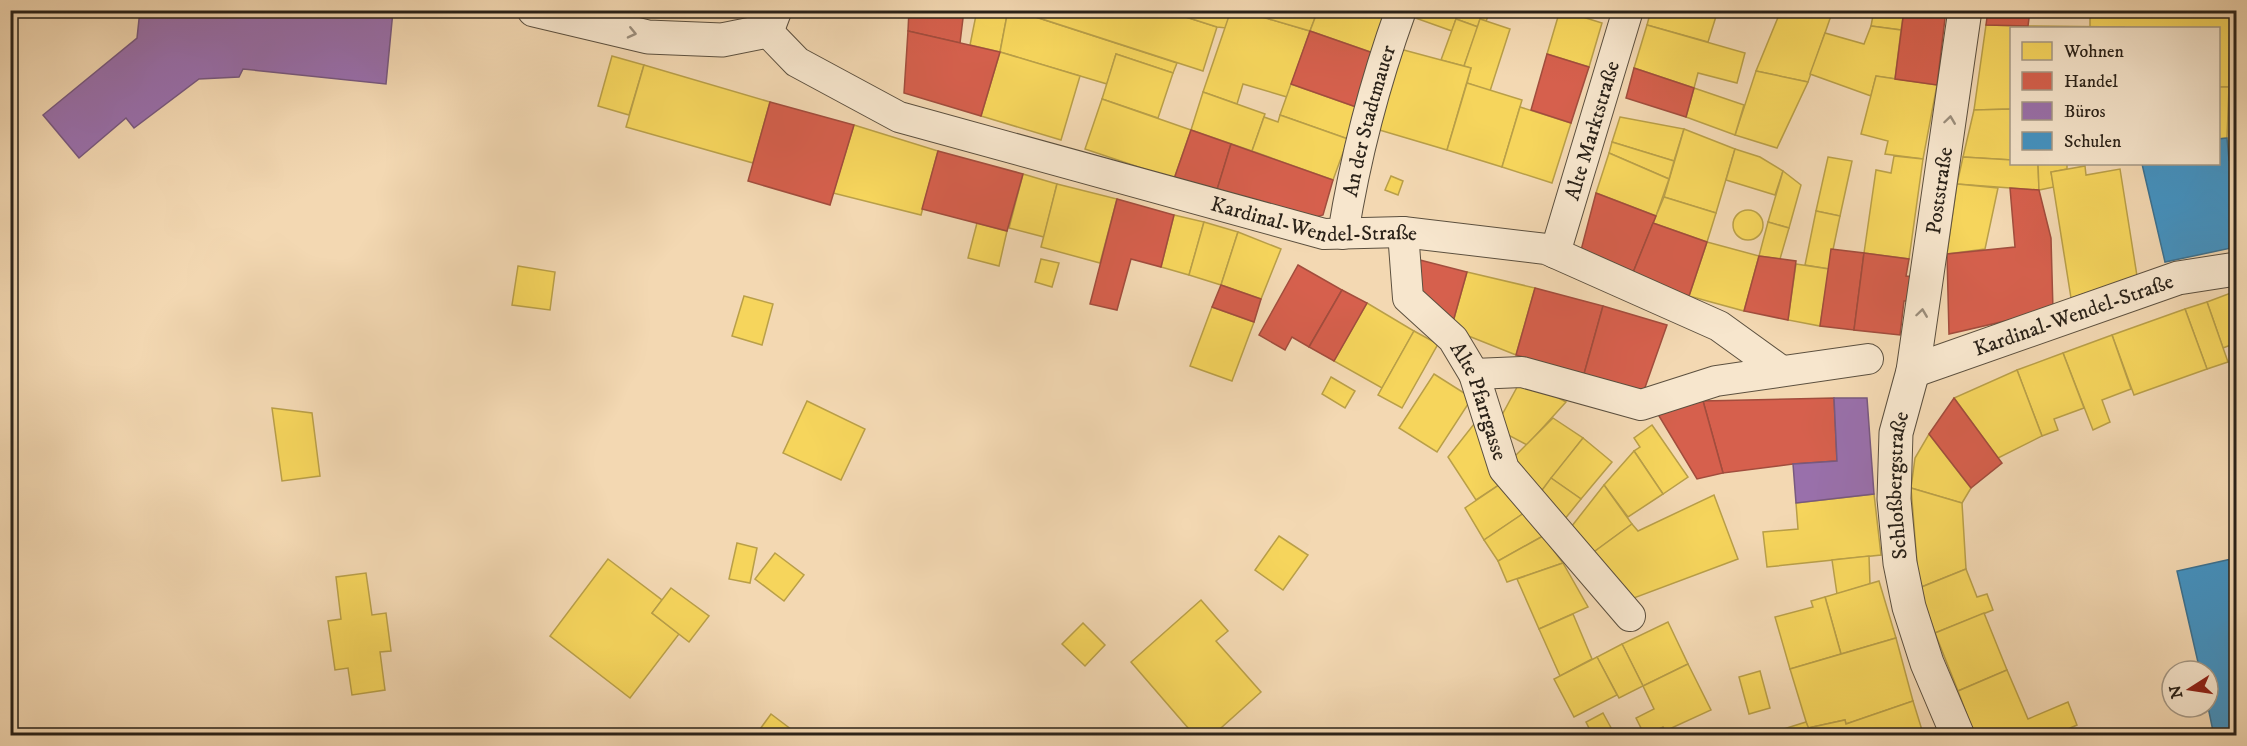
<svg xmlns="http://www.w3.org/2000/svg" width="2247" height="746" font-family="'IM FELL DW Pica',serif">
<rect width="100%" height="100%" fill="#f3d8b2"/>
<filter id="stains"><feTurbulence type="fractalNoise" baseFrequency=".00333" numOctaves="4"/><feColorMatrix values="0 0 0 0 .2 0 0 0 0 .09 0 0 0 0 .02 0 0 0 .5 -.17"/></filter>
<radialGradient id="worn" r=".72"><stop offset=".6" stop-color="#630" stop-opacity="0"/><stop offset="1" stop-color="#630" stop-opacity=".3"/></radialGradient>
<!-- homes -->
<g fill="#f6d55c" stroke="#b99f48" stroke-width="1.5">
<polygon points="977,10 1008,10 1000,52 970,45"/>
<polygon points="1008,10 1014,10 1177,63 1173,73 1116,54 1107,84 1000,52"/>
<polygon points="1014,10 1164,10 1217,27 1203,71"/>
<polygon points="1164,10 1231,10 1226,28 1217,27"/>
<polygon points="1231,10 1238,10 1310,31 1287,97 1243,84 1237,104 1203,92"/>
<polygon points="1273,10 1318,10 1310,31 1269,19"/>
<polygon points="1318,10 1391,10 1376,54 1310,31"/>
<polygon points="1408,10 1459,10 1452,31 1407,15"/>
<polygon points="1459,10 1491,10 1486,21 1480,19 1478,27 1456,19"/>
<polygon points="1560,10 1602,23 1589,67 1547,54"/>
<polygon points="1651,10 1718,10 1708,42 1647,25"/>
<polygon points="1781,10 1833,10 1808,82 1756,71"/>
<polygon points="1874,10 1904,10 1901,30 1871,26"/>
<polygon points="2090,10 2230,10 2229,87 2218,87 2218,28 2090,27"/>
<polygon points="1456,19 1478,27 1464,66 1441,60"/>
<polygon points="1480,19 1510,29 1490,91 1467,83 1471,68 1464,66"/>
<polygon points="1647,25 1745,53 1737,83 1698,73 1694,88 1634,68"/>
<polygon points="1986,25 2028,26 2028,28 2012,28 2012,109 1974,110"/>
<polygon points="1871,26 1901,30 1895,79 1876,76 1871,96 1810,74 1825,33 1864,44"/>
<polygon points="2028,26 2124,27 2124,28 2028,28"/>
<polygon points="2230,28 2236,28 2236,87 2229,87"/>
<polygon points="1400,49 1471,68 1447,150 1376,129"/>
<polygon points="1000,52 1080,76 1061,140 981,116"/>
<polygon points="1116,54 1173,73 1158,118 1102,99"/>
<polygon points="612,56 644,65 629,115 598,106"/>
<polygon points="644,65 770,102 753,163 626,127"/>
<polygon points="1756,71 1808,82 1777,148 1735,135"/>
<polygon points="1876,76 1937,85 1923,159 1885,154 1888,141 1861,134"/>
<polygon points="1467,83 1522,100 1502,167 1447,150"/>
<polygon points="1291,84 1359,108 1348,139 1280,115"/>
<polygon points="2218,87 2229,87 2227,138 2218,139"/>
<polygon points="2229,87 2236,87 2236,159 2229,160"/>
<polygon points="1694,88 1744,105 1735,135 1686,117"/>
<polygon points="1203,92 1265,114 1252,151 1191,130"/>
<polygon points="1102,99 1191,130 1174,179 1085,149"/>
<polygon points="1520,107 1571,123 1552,183 1502,167"/>
<polygon points="2012,109 2012,160 1963,157 1974,110"/>
<polygon points="1280,115 1348,139 1333,180 1252,151 1264,117 1278,122"/>
<polygon points="1620,117 1684,129 1674,161 1612,142"/>
<polygon points="854,125 938,151 921,215 833,193"/>
<polygon points="1684,129 1735,149 1716,213 1664,197"/>
<polygon points="1612,142 1674,161 1669,179 1609,153"/>
<polygon points="1735,149 1760,157 1783,171 1775,195 1726,180"/>
<polygon points="1609,153 1669,179 1656,216 1596,193"/>
<polygon points="1894,156 1923,159 1909,259 1864,253 1876,170 1891,173"/>
<polygon points="1828,157 1852,161 1840,216 1816,211"/>
<polygon points="1963,157 2012,160 2012,164 2038,164 2039,190 1957,184"/>
<polygon points="2038,164 2067,164 2067,169 2051,172 2054,187 2039,190"/>
<polygon points="2085,166 2086,175 2120,169 2137,276 2071,298 2051,172"/>
<polygon points="1783,171 1801,185 1789,228 1768,222"/>
<polygon points="1023,174 1057,184 1044,237 1009,228"/>
<polygon points="1391,176 1403,181 1398,195 1385,190"/>
<polygon points="1057,184 1117,199 1100,263 1041,247"/>
<polygon points="1957,184 1998,188 1985,249 1947,254"/>
<polygon points="1664,197 1716,213 1707,242 1653,223"/>
<circle cx="1748" cy="225" r="15"/>
<polygon points="1816,211 1840,216 1829,269 1805,265"/>
<polygon points="1174,215 1204,222 1189,275 1161,267"/>
<polygon points="1204,222 1238,232 1221,285 1189,275"/>
<polygon points="1768,222 1789,228 1780,259 1759,256"/>
<polygon points="977,223 1007,231 999,266 968,258"/>
<polygon points="1238,232 1281,249 1261,299 1221,285"/>
<polygon points="1707,242 1759,256 1744,311 1689,296"/>
<polygon points="1041,259 1059,263 1052,287 1035,282"/>
<polygon points="1796,264 1829,269 1820,326 1788,320"/>
<polygon points="518,266 555,272 550,310 512,305"/>
<polygon points="1467,272 1535,288 1516,355 1451,329"/>
<polygon points="2236,291 2236,343 2223,348 2207,302"/>
<polygon points="744,296 773,304 762,345 732,336"/>
<polygon points="2207,302 2228,362 2207,369 2185,309"/>
<polygon points="1367,303 1414,331 1382,388 1334,361"/>
<polygon points="1212,307 1254,322 1232,381 1190,366"/>
<polygon points="2185,309 2207,369 2134,395 2112,335"/>
<polygon points="1414,331 1438,344 1402,408 1378,395"/>
<polygon points="2112,335 2131,389 2102,400 2110,422 2093,430 2063,353"/>
<polygon points="2063,353 2084,408 2054,419 2058,430 2042,436 2017,370"/>
<polygon points="2017,370 2042,436 1998,458 1954,398"/>
<polygon points="1434,374 1472,398 1437,452 1399,428"/>
<polygon points="1331,377 1355,391 1345,408 1322,394"/>
<polygon points="1522,378 1566,402 1527,445 1495,428"/>
<polygon points="807,401 865,429 841,480 783,453"/>
<polygon points="272,408 312,413 320,476 282,481"/>
<polygon points="1553,418 1583,438 1537,497 1512,459"/>
<polygon points="1478,419 1502,483 1476,500 1448,457"/>
<polygon points="1652,425 1688,477 1663,494 1634,451 1640,447 1634,438"/>
<polygon points="1929,434 1971,488 1962,503 1911,488 1915,458"/>
<polygon points="1583,438 1612,462 1581,499 1551,478"/>
<polygon points="1634,451 1663,494 1628,517 1604,485"/>
<polygon points="1551,478 1581,499 1564,520 1537,497"/>
<polygon points="1502,483 1524,513 1484,540 1465,508"/>
<polygon points="1604,485 1632,524 1591,554 1568,531"/>
<polygon points="1911,488 1962,503 1966,569 1919,588"/>
<polygon points="1874,494 1881,555 1767,567 1763,532 1798,529 1796,503"/>
<polygon points="1714,495 1738,559 1634,598 1591,554 1632,524 1638,531"/>
<polygon points="1524,513 1543,536 1498,561 1484,540"/>
<polygon points="1279,536 1308,555 1283,590 1255,570"/>
<polygon points="1543,536 1563,563 1507,582 1498,561"/>
<polygon points="737,543 757,548 750,583 729,579"/>
<polygon points="775,553 804,575 784,601 755,579"/>
<polygon points="1869,556 1870,584 1837,594 1832,560"/>
<polygon points="608,559 662,600 652,613 679,634 630,698 550,636"/>
<polygon points="1563,563 1588,607 1539,629 1517,579"/>
<polygon points="1966,569 1977,597 1987,594 1993,610 1935,633 1919,588"/>
<polygon points="366,573 372,615 386,613 391,651 380,652 385,690 352,695 348,668 335,670 328,621 341,619 336,577"/>
<polygon points="1879,581 1896,638 1841,654 1825,597"/>
<polygon points="671,588 709,616 689,642 652,613"/>
<polygon points="1825,597 1841,654 1790,669 1775,617 1813,607 1811,601"/>
<polygon points="1201,600 1228,631 1216,641 1261,692 1212,736 1195,736 1131,662"/>
<polygon points="1984,613 2007,670 1958,691 1935,633"/>
<polygon points="1573,614 1592,659 1560,676 1539,629"/>
<polygon points="1668,622 1688,664 1643,686 1622,644"/>
<polygon points="1083,623 1105,645 1085,666 1062,644"/>
<polygon points="1896,638 1913,701 1846,724 1845,720 1808,728 1790,669"/>
<polygon points="1622,644 1643,686 1619,698 1597,657"/>
<polygon points="1597,657 1617,695 1574,717 1554,679"/>
<polygon points="1688,664 1711,710 1665,731 1663,727 1645,736 1636,718 1654,709 1643,686"/>
<polygon points="2007,670 2028,719 2068,702 2077,725 2052,736 1975,736 1958,691"/>
<polygon points="1760,671 1770,708 1749,714 1739,677"/>
<polygon points="1913,701 1922,730 1910,736 1812,736 1808,728 1845,720 1846,724"/>
<polygon points="1603,713 1615,735 1614,736 1593,736 1586,722"/>
<polygon points="771,714 800,736 755,736"/>
<polygon points="1806,722 1812,736 1764,735"/>
</g>
<!-- shops -->
<g fill="#d6604d" stroke="#a24d3d" stroke-width="1.5">
<polygon points="909,10 964,10 960,43 908,31"/>
<polygon points="1904,10 1946,10 1937,85 1895,79"/>
<polygon points="1988,10 2030,10 2028,26 1986,25"/>
<polygon points="908,31 1000,52 981,116 904,93"/>
<polygon points="1310,31 1376,54 1359,108 1291,84"/>
<polygon points="1547,54 1589,67 1571,123 1531,110"/>
<polygon points="1634,68 1694,88 1686,117 1626,98"/>
<polygon points="770,102 854,125 830,205 748,181"/>
<polygon points="1191,130 1231,144 1216,193 1174,179"/>
<polygon points="1231,144 1333,180 1323,215 1303,221 1216,193"/>
<polygon points="938,151 1023,174 1007,231 922,209"/>
<polygon points="2010,188 2039,190 2051,238 2053,310 1949,334 1947,254 2015,247"/>
<polygon points="1596,193 1656,216 1632,275 1580,254"/>
<polygon points="1117,199 1174,215 1161,267 1131,259 1117,310 1090,304"/>
<polygon points="1653,223 1707,242 1689,296 1632,275"/>
<polygon points="1831,249 1864,253 1854,330 1820,326"/>
<polygon points="1864,253 1909,259 1906,276 1914,277 1912,301 1904,301 1900,335 1854,330"/>
<polygon points="1759,256 1796,261 1788,320 1744,311"/>
<polygon points="1416,259 1467,272 1451,329 1410,287"/>
<polygon points="1298,265 1342,290 1309,347 1292,337 1285,350 1259,335"/>
<polygon points="1221,285 1261,299 1254,322 1212,307"/>
<polygon points="1535,288 1603,306 1584,374 1516,355"/>
<polygon points="1342,290 1367,303 1334,361 1309,347"/>
<polygon points="1603,306 1667,325 1642,396 1584,374"/>
<polygon points="1834,398 1837,461 1793,464 1723,473 1703,401"/>
<polygon points="1954,398 2002,463 1971,488 1929,434"/>
<polygon points="1703,401 1723,473 1697,479 1656,411"/>
</g>
<!-- offices -->
<g fill="#9970ab" stroke="#78597f" stroke-width="1.5">
<polygon points="140,10 393,11 386,84 243,69 239,77 199,79 134,128 126,118 79,158 43,115 137,38"/>
<polygon points="1834,398 1867,398 1874,494 1796,503 1793,464 1837,461"/>
</g>
<!-- schools -->
<g fill="#4393c3" stroke="#3c7190" stroke-width="1.5">
<polygon points="2227,138 2229,160 2236,159 2236,247 2165,262 2142,164 2218,164 2218,139"/>
<polygon points="2236,558 2236,736 2214,736 2208,707 2208,671 2200,671 2177,571"/>
</g>
<g fill="none" stroke-linecap="round" stroke-linejoin="round">
<defs>
<g id="pedestrian">
<path id="s1" d="M767,31L797,62L899,117L1324,234L1403,232L1546,249L1719,326L1780,370"/>
<path id="s2" d="M1403,232L1408,298L1453,339L1474,374L1504,469L1630,616"/>
<path id="s3" d="M1343,234C1355,159 1375,82 1401,10"/>
<path id="s4" d="M1555,253L1628,10"/>
<polyline points="1474,374 1522,372 1641,405 1716,381 1868,359"/>
</g>
<g id="minor">
<polyline points="534,10 648,37 722,40 767,31 775,10"/>
<path id="s5" d="M1913,371L2178,278L2236,269"/>
<path id="s6" d="M1958,736L1927,663L1909,607L1900,563L1894,499L1896,433L1913,371L1965,10"/>
</g>
</defs>
<!-- pedestrian casing -->
<use href="#pedestrian" stroke="#5c503f" stroke-width="32"/>
<!-- minor casing -->
<use href="#minor" stroke="#5c503f" stroke-width="35"/>
<!-- pedestrian -->
<use href="#pedestrian" stroke="#f7e6cd" stroke-width="30"/>
<!-- minor -->
<use href="#minor" stroke="#f7e6cd" stroke-width="33"/>
</g>
<!-- one-way arrows -->
<defs><path id="oneway-chevron" d="M-2-3.5L2.5 0L-2 3.5" fill="none" stroke-width="1.6" stroke-linecap="round" stroke-linejoin="round" transform="scale(1.5)"/></defs>
<g stroke="#9b8e7c">
<use href="#oneway-chevron" transform="translate(632 33) rotate(13)"/>
<use href="#oneway-chevron" transform="translate(1950 120) rotate(-82)"/>
<use href="#oneway-chevron" transform="translate(1922 313) rotate(-82)"/>
</g>
<g text-anchor="middle" stroke-width="6" stroke-linejoin="round" paint-order="stroke">
<!-- street labels -->
<g font-size="21" fill="#2a2219" stroke="#f7e6cd">
<text dy="7" stroke="none"><textPath href="#s3" startOffset="116">An der Stadtmauer</textPath></text>
<text dy="7" stroke="none"><textPath href="#s4" startOffset="128">Alte Marktstraße</textPath></text>
<text dy="7" stroke="none"><textPath href="#s6" startOffset="560">Poststraße</textPath></text>
<text dy="7" stroke="none"><textPath href="#s1" startOffset="588">Kardinal-Wendel-Straße</textPath></text>
<text dy="7" stroke="none"><textPath href="#s5" startOffset="170">Kardinal-Wendel-Straße</textPath></text>
<text dy="7" stroke="none"><textPath href="#s2" startOffset="195">Alte Pfarrgasse</textPath></text>
<text dy="7" stroke="none"><textPath href="#s6" startOffset="261">Schloßbergstraße</textPath></text>
</g>
</g>
<!-- margin -->
<rect width="2247" height="746" fill="none" stroke="#f3d8b2" stroke-width="36"/>
<rect x="12" y="12" width="2223" height="722" fill="none" stroke="#2a2219" stroke-width="3"/>
<rect x="18" y="18" width="2211" height="710" fill="none" stroke="#2a2219" stroke-width="1.5"/>
<!-- legend -->
<rect x="2010" y="27" width="210" height="138" fill="#f7e6cd" stroke="#a59885" stroke-width="1.5"/>
<rect x="2022" y="42" width="30" height="18" fill="#f6d55c" stroke="#a59885" stroke-width="1.5"/>
<text x="2064" y="57" font-size="18" fill="#2a2219">Wohnen</text>
<rect x="2022" y="72" width="30" height="18" fill="#d6604d" stroke="#a59885" stroke-width="1.5"/>
<text x="2064" y="87" font-size="18" fill="#2a2219">Handel</text>
<rect x="2022" y="102" width="30" height="18" fill="#9970ab" stroke="#a59885" stroke-width="1.5"/>
<text x="2064" y="117" font-size="18" fill="#2a2219">Büros</text>
<rect x="2022" y="132" width="30" height="18" fill="#4393c3" stroke="#a59885" stroke-width="1.5"/>
<text x="2064" y="147" font-size="18" fill="#2a2219">Schulen</text>
<!-- north arrow -->
<g transform="translate(2190 689) rotate(258)"><circle r="28" fill="#f7e6cd" stroke="#a59885" stroke-width="1.5"/>
<path d="M0-4.5L10 22L0 15L-10 22Z" fill="#8f2418"/>
<text y="-9" font-size="16" font-weight="bold" text-anchor="middle" fill="#2a2219">N</text>
</g>
<rect width="100%" height="100%" filter="url(#stains)"/>
<rect width="100%" height="100%" fill="url(#worn)"/>
</svg>
